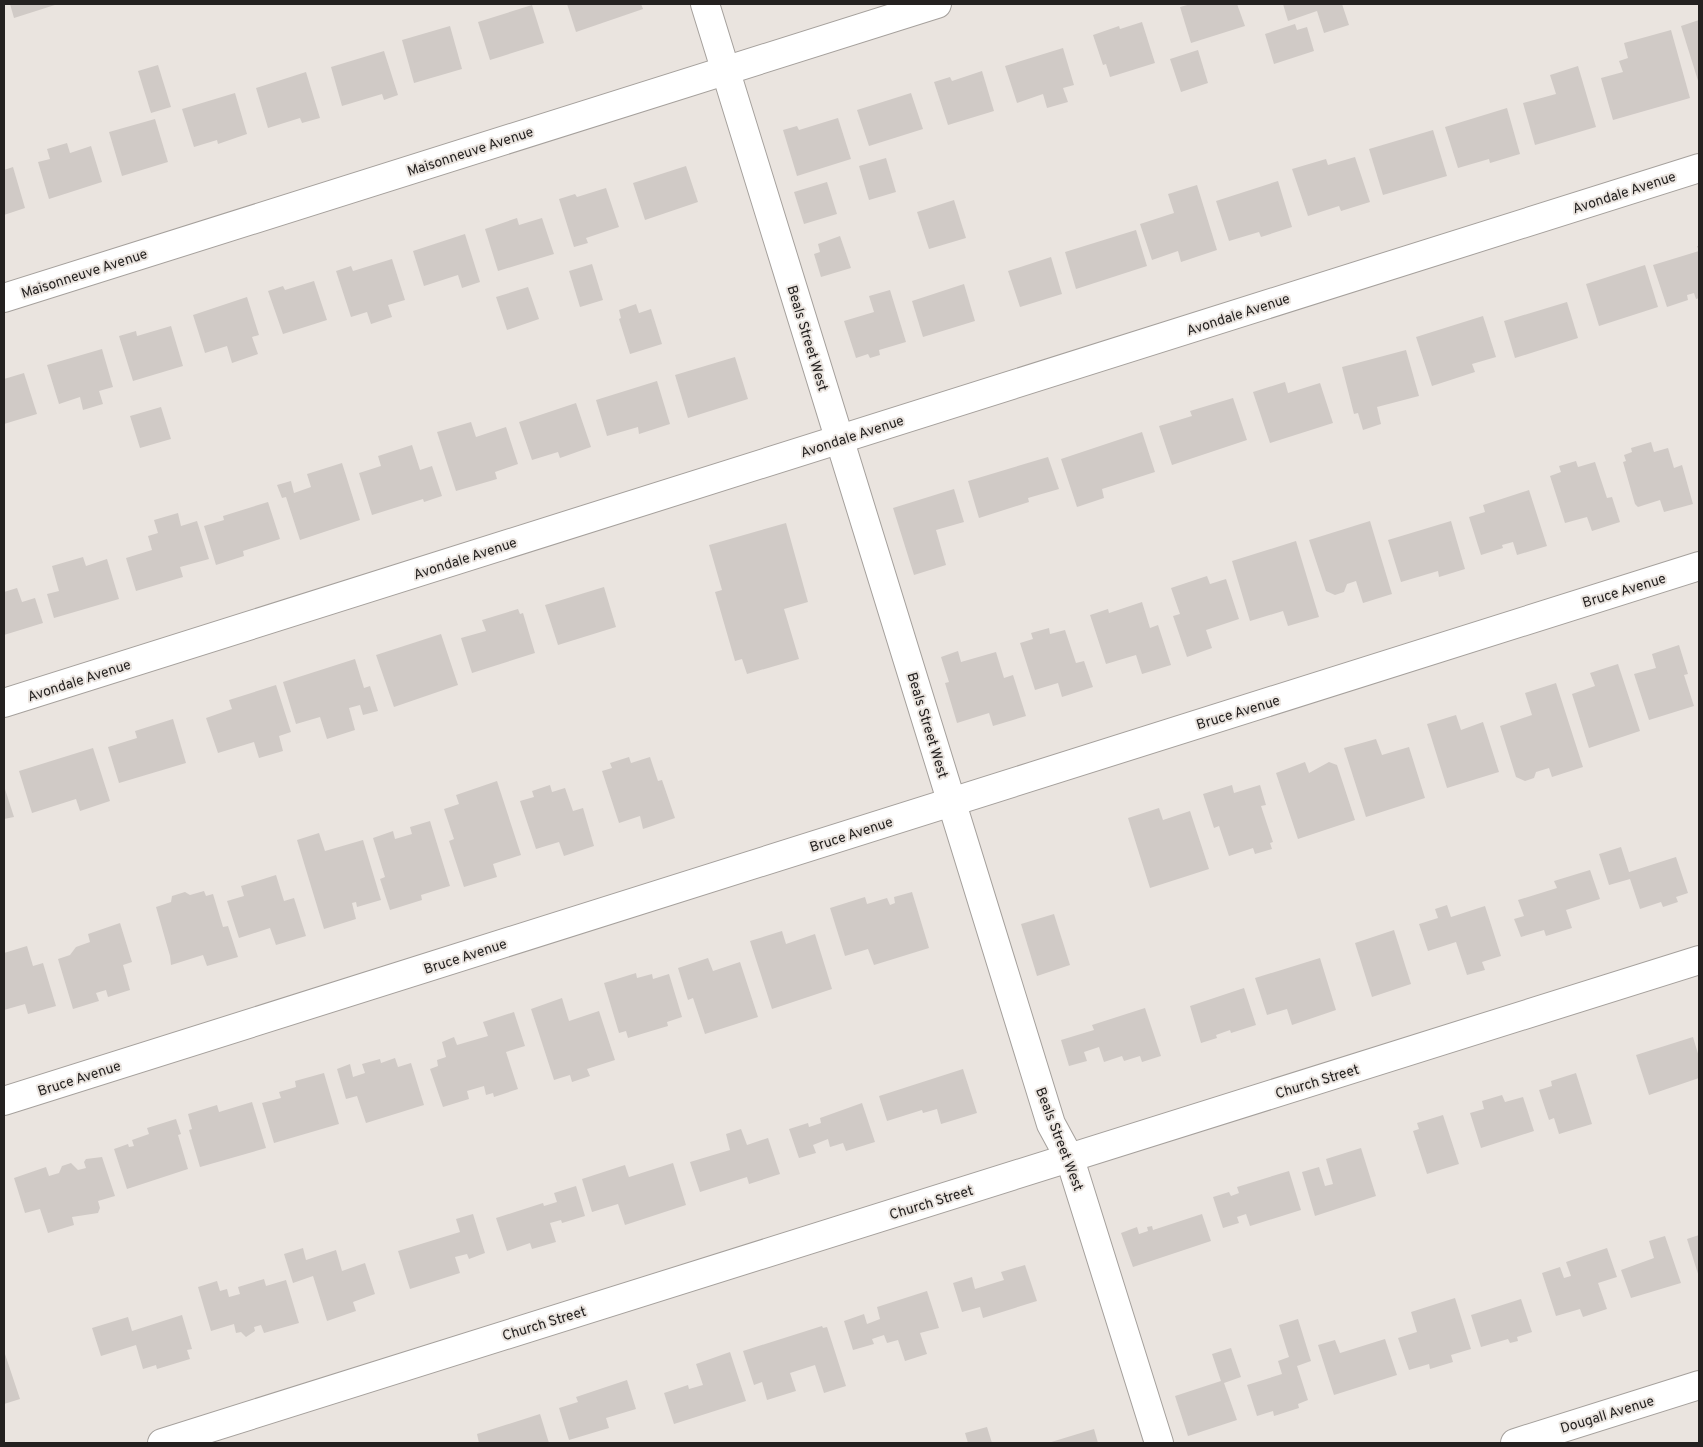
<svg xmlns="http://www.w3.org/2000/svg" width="1703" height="1447" font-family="Overpass,sans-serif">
<rect width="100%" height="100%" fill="#eae4df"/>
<!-- building -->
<g fill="#d0cac6">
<polygon points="10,4 58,4 14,18"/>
<polygon points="567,4 641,4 643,9 576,32"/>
<polygon points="1191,4 1237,4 1245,26 1191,43 1180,7"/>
<polygon points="1283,4 1342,4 1349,25 1324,33 1317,11 1288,21"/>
<polygon points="532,5 544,43 490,60 478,22"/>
<polygon points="1699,20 1699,84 1681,26"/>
<polygon points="1142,22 1155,63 1110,77 1106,64 1103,65 1093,35 1119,26 1120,29"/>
<polygon points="1295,24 1297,30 1307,27 1314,51 1274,64 1265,34"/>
<polygon points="450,26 462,69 414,83 402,40"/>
<polygon points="1671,30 1690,98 1613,120 1601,78 1623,72 1619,61 1628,58 1624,43"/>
<polygon points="1063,48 1074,85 1063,88 1068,102 1047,108 1043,94 1017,103 1005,66"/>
<polygon points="1198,50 1208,83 1181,92 1170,59"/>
<polygon points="384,51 398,95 384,100 382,94 342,106 331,67"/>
<polygon points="158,65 171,107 151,113 138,71"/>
<polygon points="1578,66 1596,127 1535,145 1523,103 1556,94 1550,75"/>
<polygon points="982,71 994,111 948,125 934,82 950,77 952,81"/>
<polygon points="306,72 320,118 302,123 300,118 268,128 256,88"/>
<polygon points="235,93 247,134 218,144 217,140 194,147 182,109"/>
<polygon points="911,93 923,129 869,146 857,110"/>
<polygon points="1507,108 1520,154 1490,163 1489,159 1458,168 1445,127"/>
<polygon points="838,118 851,159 797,176 783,130 797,126 799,130"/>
<polygon points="155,119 168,162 122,176 109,132"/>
<polygon points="1433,130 1447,176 1383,195 1369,149"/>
<polygon points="67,143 70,153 91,146 102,182 49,199 38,162 50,159 47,149"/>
<polygon points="1355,157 1370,202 1341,211 1339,206 1308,216 1292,169 1326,159 1328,165"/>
<polygon points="886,158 896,192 869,200 859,166"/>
<polygon points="686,166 698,202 645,220 633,183"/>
<polygon points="13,167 25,208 4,215 4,170"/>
<polygon points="1278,181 1292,227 1261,237 1259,232 1229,241 1216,201"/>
<polygon points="827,182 837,214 804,224 794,192"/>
<polygon points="1197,185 1217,250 1181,262 1178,251 1152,260 1140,224 1174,213 1168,194"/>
<polygon points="606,188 619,227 586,238 588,243 574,247 559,199 575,194 577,197"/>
<polygon points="954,200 966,238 929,249 917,212"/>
<polygon points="517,218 519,225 542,218 554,254 498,271 485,229"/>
<polygon points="1136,230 1147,266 1076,289 1065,252"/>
<polygon points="465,234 480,282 462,288 458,275 424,286 413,251"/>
<polygon points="840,236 851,268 821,277 814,254 820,252 818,244"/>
<polygon points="1697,246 1699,246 1699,298 1696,299 1694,293 1687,295 1688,300 1667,307 1653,265 1699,251"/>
<polygon points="1051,257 1062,294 1020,307 1008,271"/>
<polygon points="392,259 405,300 388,305 392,317 371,324 367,312 351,317 336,271 351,266 353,271"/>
<polygon points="592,264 603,300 580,307 569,271"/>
<polygon points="1645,265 1658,307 1599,326 1586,284"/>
<polygon points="314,281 327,320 283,334 268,291 283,286 285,290"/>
<polygon points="964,284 975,321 923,337 912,301"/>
<polygon points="528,287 539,319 507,330 496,297"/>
<polygon points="890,290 906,342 879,350 880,355 870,358 868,354 856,358 844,321 874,312 869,296"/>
<polygon points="247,297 259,335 252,337 258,354 232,363 227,346 205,353 193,315"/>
<polygon points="1567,302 1578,338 1515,358 1504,321"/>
<polygon points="636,304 639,313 651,309 662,344 630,354 619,319 621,318 619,310"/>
<polygon points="1483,316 1496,357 1472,364 1475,372 1432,386 1416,337"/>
<polygon points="171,326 183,366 133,381 119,336 136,331 137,336"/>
<polygon points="102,349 113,387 99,391 103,404 83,410 80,397 59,404 47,365"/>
<polygon points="1406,350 1419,396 1377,407 1381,424 1363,430 1358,413 1354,414 1342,367"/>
<polygon points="735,357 748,399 688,418 675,375"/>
<polygon points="24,373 37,414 4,424 4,379"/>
<polygon points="657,381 670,424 639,434 638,427 607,436 596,400"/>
<polygon points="1285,382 1288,393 1320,383 1333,423 1270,443 1253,392"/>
<polygon points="1233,398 1247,440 1172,465 1159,426 1192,416 1190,411"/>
<polygon points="576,403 591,447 560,458 558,452 532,460 519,422"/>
<polygon points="161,407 171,439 140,448 130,416"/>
<polygon points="471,422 476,437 506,427 518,464 495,472 497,479 456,491 437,432"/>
<polygon points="1142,432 1155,472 1102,489 1104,498 1077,507 1061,459"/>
<polygon points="1651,442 1654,452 1668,448 1674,468 1682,465 1693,504 1664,512 1660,500 1638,507 1635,504 1623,462 1626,461 1624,455 1632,452 1631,448"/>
<polygon points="412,445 420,470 432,466 442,496 424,502 423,499 372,515 359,473 381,466 378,456"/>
<polygon points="1048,457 1059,489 1028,498 1029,502 979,518 968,481"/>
<polygon points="1576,461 1578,467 1595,462 1607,498 1612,497 1620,522 1592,531 1587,517 1565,523 1550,476 1561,472 1559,466"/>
<polygon points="342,463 360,520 300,540 286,497 282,498 277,485 291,481 294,493 311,487 307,474"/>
<polygon points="954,489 964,522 936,530 946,565 914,575 893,508"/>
<polygon points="1529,490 1547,546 1517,555 1513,542 1502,545 1503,548 1481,555 1469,517 1485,512 1483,505"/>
<polygon points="268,502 280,539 243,551 244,556 216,565 204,526 224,520 223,516"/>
<polygon points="178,513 181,526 197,521 209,559 180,567 183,577 136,591 126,558 152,550 148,536 158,533 154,520"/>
<polygon points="1370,521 1392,594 1363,603 1356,581 1347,584 1344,592 1335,595 1326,591 1309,540"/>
<polygon points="1451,521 1465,569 1439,577 1438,571 1401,582 1388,540"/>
<polygon points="786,523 808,602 784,609 799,659 747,674 742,659 735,661 715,592 722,590 709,545"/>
<polygon points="1296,541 1319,617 1288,626 1283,611 1250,621 1232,561"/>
<polygon points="83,557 86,566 107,559 119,599 54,618 47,594 59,591 52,566"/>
<polygon points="1207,576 1210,584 1226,579 1239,619 1206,630 1212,648 1187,657 1173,616 1180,614 1171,588"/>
<polygon points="604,587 616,627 558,645 545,605"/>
<polygon points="17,588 22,602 35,598 43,623 4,635 4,592"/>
<polygon points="1142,602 1150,628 1158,625 1171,665 1142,674 1136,655 1106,664 1090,615 1108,609 1109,613"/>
<polygon points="518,609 520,614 523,613 535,653 472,673 461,638 486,631 482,620"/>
<polygon points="1049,628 1050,634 1065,630 1076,663 1084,661 1093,687 1062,697 1058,683 1035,690 1020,643 1033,639 1031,633"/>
<polygon points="441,634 458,685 394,707 376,655"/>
<polygon points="1679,645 1688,674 1684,675 1694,706 1649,720 1634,674 1656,668 1652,654"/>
<polygon points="958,651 961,662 996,652 1004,678 1013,675 1026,716 993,726 989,713 957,723 945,683 949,682 941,657"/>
<polygon points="355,659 364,688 370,686 378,711 363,715 360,705 349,708 355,730 327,739 320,717 296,724 283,682"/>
<polygon points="1618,664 1640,731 1589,748 1572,694 1595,686 1590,673"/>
<polygon points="1556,683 1583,767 1552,777 1549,768 1536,772 1534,778 1525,781 1516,777 1500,726 1532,715 1525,693"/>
<polygon points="276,685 291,732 279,736 283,751 259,758 254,742 218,753 206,718 232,709 229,700"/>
<polygon points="1456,715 1461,730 1483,722 1499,772 1447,788 1427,724"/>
<polygon points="173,719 186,763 119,783 108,747 137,738 135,731"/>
<polygon points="1376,739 1382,755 1409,747 1425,798 1366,817 1344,748"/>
<polygon points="93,748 110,801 80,811 76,799 32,813 19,771"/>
<polygon points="629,757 631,763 650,757 658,781 662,780 675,818 643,829 640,816 619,823 602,771 612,768 610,763"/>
<polygon points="1305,762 1309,773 1329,762 1337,765 1355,820 1298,839 1276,773"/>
<polygon points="497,781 521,855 493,864 497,877 464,887 449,841 454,839 444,809 459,804 456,795"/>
<polygon points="550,785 552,792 565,788 573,811 583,808 594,846 564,856 559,842 536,849 520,801 534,797 532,791"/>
<polygon points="1232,785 1234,793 1260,785 1266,805 1261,806 1273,842 1270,843 1272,849 1255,854 1253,848 1229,856 1219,826 1214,828 1203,794"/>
<polygon points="4,786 14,817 4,819"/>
<polygon points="1159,808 1163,820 1190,811 1209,869 1150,888 1128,818"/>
<polygon points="430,821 450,886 421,895 422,900 390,910 380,879 385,877 373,838 393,831 395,839 412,834 410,827"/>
<polygon points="319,833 325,851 363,840 381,900 357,907 356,902 352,903 356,919 324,929 297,840"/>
<polygon points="1621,847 1629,872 1676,857 1688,893 1676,897 1678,902 1663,907 1661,902 1640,909 1630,879 1609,885 1599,854"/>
<polygon points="1590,870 1600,899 1566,910 1572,928 1546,936 1544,930 1521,937 1514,919 1524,916 1518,900 1557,888 1554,881"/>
<polygon points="276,875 284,901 294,898 306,936 276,945 270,928 239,938 227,901 244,896 241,886"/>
<polygon points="204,891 206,896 213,894 223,927 228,926 238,957 207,966 203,955 171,965 170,956 156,907 171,902 172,896 185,892 190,895"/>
<polygon points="912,892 929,948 874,965 868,949 845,956 830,908 865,897 867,904 887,898 890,905 895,903 894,897"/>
<polygon points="1447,905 1451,917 1485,906 1501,956 1482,962 1485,970 1467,975 1456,942 1428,951 1419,924 1438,918 1435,909"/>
<polygon points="1054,914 1070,965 1037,976 1021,924"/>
<polygon points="120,923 132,962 123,965 130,990 108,997 106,990 96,993 99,1001 73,1009 58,959 70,955 76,947 90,942 88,934"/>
<polygon points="1394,930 1411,984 1372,997 1355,943"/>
<polygon points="782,931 786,944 815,934 832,989 772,1009 750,941"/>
<polygon points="27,946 33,966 43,963 56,1006 28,1014 25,1004 4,1010 4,953"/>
<polygon points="708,958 713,971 740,962 758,1017 705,1034 693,998 688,1000 678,968"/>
<polygon points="1320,958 1336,1010 1292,1025 1287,1009 1267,1015 1255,978"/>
<polygon points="636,973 637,978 652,974 653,979 669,974 682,1017 667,1022 668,1026 628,1038 626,1031 619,1033 604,983"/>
<polygon points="1244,988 1256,1025 1231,1033 1230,1030 1216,1035 1217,1038 1201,1043 1190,1006"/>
<polygon points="562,998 569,1021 599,1011 615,1060 587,1069 590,1076 572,1082 570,1075 554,1080 531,1009"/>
<polygon points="1145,1008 1161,1056 1142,1062 1140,1056 1124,1061 1122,1056 1104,1062 1099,1047 1084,1052 1087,1061 1069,1066 1061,1040 1094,1030 1092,1025"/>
<polygon points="514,1012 525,1046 506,1052 518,1089 494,1097 493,1093 486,1095 484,1086 467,1091 469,1099 443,1107 430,1069 438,1066 437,1060 446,1057 442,1042 454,1037 457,1045 488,1036 483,1022"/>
<polygon points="1693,1037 1699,1057 1699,1078 1649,1095 1636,1055"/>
<polygon points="395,1058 398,1067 411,1063 424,1105 366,1123 357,1096 346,1099 337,1069 350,1064 353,1077 365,1073 362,1064 380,1059 381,1063"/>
<polygon points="963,1069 977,1113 941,1124 937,1109 923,1113 922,1110 887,1121 879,1096"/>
<polygon points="324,1073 339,1124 274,1143 262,1103 281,1098 279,1092 296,1087 295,1081"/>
<polygon points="1576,1073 1592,1124 1559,1134 1554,1118 1549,1120 1539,1090 1552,1086 1551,1081"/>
<polygon points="1502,1095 1505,1102 1523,1097 1534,1131 1481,1148 1470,1113 1484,1109 1482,1101"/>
<polygon points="252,1102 266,1148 200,1167 189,1130 192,1129 188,1114 217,1105 219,1112"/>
<polygon points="862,1103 875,1142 846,1151 843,1143 830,1147 828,1139 813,1145 816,1153 799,1158 789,1129 808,1123 809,1127 821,1123 820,1118"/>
<polygon points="1443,1115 1459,1164 1427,1174 1413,1131 1419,1129 1417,1123"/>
<polygon points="176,1119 181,1134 178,1135 188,1169 127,1189 114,1149 128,1144 129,1147 134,1146 132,1140 149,1134 147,1128"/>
<polygon points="741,1129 747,1145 768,1138 780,1174 749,1184 747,1177 700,1192 690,1162 730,1150 726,1134"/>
<polygon points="1361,1148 1376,1196 1315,1216 1302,1172 1319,1167 1325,1186 1333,1184 1326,1159"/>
<polygon points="102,1157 115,1196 98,1201 100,1208 98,1213 72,1217 74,1225 48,1233 40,1209 25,1213 14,1178 46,1167 49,1176 59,1173 62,1166 71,1163 78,1170 86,1168 84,1162 86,1159"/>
<polygon points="673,1163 686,1205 625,1225 618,1204 592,1212 582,1179 625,1165 629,1177"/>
<polygon points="1289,1171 1301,1210 1250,1226 1246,1214 1237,1217 1239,1223 1223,1228 1213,1197 1229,1192 1231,1196 1239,1193 1237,1187"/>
<polygon points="576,1186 585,1216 562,1223 561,1220 550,1223 556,1242 532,1249 530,1243 507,1251 496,1218 543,1203 544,1206 557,1202 554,1193"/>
<polygon points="473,1214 485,1253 469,1259 467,1254 455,1257 460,1273 410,1289 398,1251 460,1232 456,1219"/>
<polygon points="1202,1214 1211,1241 1133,1267 1121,1233 1137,1227 1139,1234 1148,1231 1147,1227 1152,1226 1153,1230"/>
<polygon points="1699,1235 1699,1277 1687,1239"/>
<polygon points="1665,1236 1681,1283 1631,1298 1621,1270 1654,1258 1649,1241"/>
<polygon points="303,1248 306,1260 336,1250 342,1271 365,1263 375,1294 353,1302 356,1311 327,1321 313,1276 293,1283 284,1254"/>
<polygon points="1607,1248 1617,1277 1598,1283 1607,1309 1583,1317 1580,1309 1556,1316 1542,1273 1560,1267 1564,1278 1571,1276 1566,1262"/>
<polygon points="1025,1265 1037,1301 983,1318 980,1307 962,1312 953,1283 972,1277 975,1289 1004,1280 1001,1272"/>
<polygon points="264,1279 266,1286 286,1280 299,1323 264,1333 261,1325 254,1327 255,1331 246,1337 241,1332 236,1333 234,1324 211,1331 198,1287 217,1281 220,1291 227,1289 229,1297 240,1294 238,1287"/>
<polygon points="927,1291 939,1328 920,1333 927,1354 905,1361 898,1340 887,1343 884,1335 872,1339 874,1344 853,1350 844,1321 864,1314 867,1324 880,1319 877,1307"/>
<polygon points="1455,1298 1471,1349 1451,1355 1453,1362 1430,1369 1429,1364 1409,1370 1398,1338 1417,1332 1411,1312"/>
<polygon points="1521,1299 1532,1332 1517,1337 1518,1341 1510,1343 1508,1339 1481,1347 1471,1315"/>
<polygon points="182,1315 192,1349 187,1350 190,1359 157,1369 156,1365 143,1369 136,1345 101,1356 92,1328 128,1317 132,1331"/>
<polygon points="1298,1319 1311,1361 1297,1366 1308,1400 1298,1404 1299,1408 1274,1416 1273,1411 1257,1416 1247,1385 1282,1374 1278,1361 1289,1357 1279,1325"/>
<polygon points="822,1326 823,1328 827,1327 846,1386 824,1393 815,1365 790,1373 796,1391 767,1400 762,1382 754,1385 743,1351"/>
<polygon points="1385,1339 1397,1375 1334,1395 1318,1345 1335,1340 1340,1353"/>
<polygon points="1231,1348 1241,1377 1224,1383 1237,1420 1188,1436 1175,1396 1221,1381 1212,1354"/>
<polygon points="4,1351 20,1399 4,1404"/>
<polygon points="730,1352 746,1401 674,1424 664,1393 688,1385 689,1389 703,1385 696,1364"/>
<polygon points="627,1380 636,1409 606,1418 609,1428 569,1440 559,1408 578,1402 576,1397"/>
<polygon points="540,1414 549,1443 479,1443 477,1434"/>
<polygon points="987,1427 992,1443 968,1443 965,1433"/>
<polygon points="1094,1429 1098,1443 1048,1443"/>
</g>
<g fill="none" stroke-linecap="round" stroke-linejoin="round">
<defs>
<g id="street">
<polyline points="705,4 1051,1124 1070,1159 1159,1443"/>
<polyline points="4,298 937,4"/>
<polyline points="4,703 1699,168"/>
<polyline points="4,1101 1699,566"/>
<polyline points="162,1443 1699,960"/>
</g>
<polyline id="primary" points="1515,1443 1699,1385"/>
</defs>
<!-- street casing -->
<use href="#street" stroke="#a5a09c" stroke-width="30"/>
<!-- primary casing -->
<use href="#primary" stroke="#a5a09c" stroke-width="30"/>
<!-- street -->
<use href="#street" stroke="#fff" stroke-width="28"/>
<!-- primary -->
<use href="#primary" stroke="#fff" stroke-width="28"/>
</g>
<g text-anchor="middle" stroke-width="4" stroke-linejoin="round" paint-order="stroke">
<!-- street labels -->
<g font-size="14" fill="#242120" stroke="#eae4df">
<text transform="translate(470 151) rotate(-18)" y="5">Maisonneuve Avenue</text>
<text transform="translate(1624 192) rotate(-18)" y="5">Avondale Avenue</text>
<text transform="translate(84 273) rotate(-18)" y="5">Maisonneuve Avenue</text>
<text transform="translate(1238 314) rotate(-18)" y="5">Avondale Avenue</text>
<text transform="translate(808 338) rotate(73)" y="5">Beals Street West</text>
<text transform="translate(852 436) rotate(-18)" y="5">Avondale Avenue</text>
<text transform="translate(465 558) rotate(-18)" y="5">Avondale Avenue</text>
<text transform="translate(1624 590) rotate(-17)" y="5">Bruce Avenue</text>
<text transform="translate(79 680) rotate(-18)" y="5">Avondale Avenue</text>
<text transform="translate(1238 712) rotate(-17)" y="5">Bruce Avenue</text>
<text transform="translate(928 725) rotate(73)" y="5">Beals Street West</text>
<text transform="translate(851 834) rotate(-18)" y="5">Bruce Avenue</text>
<text transform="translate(465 956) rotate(-18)" y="5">Bruce Avenue</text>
<text transform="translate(79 1078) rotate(-18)" y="5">Bruce Avenue</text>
<text transform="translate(1317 1081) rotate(-17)" y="5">Church Street</text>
<text transform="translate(1060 1139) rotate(69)" y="5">Beals Street West</text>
<text transform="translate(931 1202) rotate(-17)" y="5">Church Street</text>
<text transform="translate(544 1323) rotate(-17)" y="5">Church Street</text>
<text transform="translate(1607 1414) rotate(-17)" y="5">Dougall Avenue</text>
</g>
</g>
<!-- border -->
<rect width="1703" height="1447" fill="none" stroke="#242120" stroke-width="10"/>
</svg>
